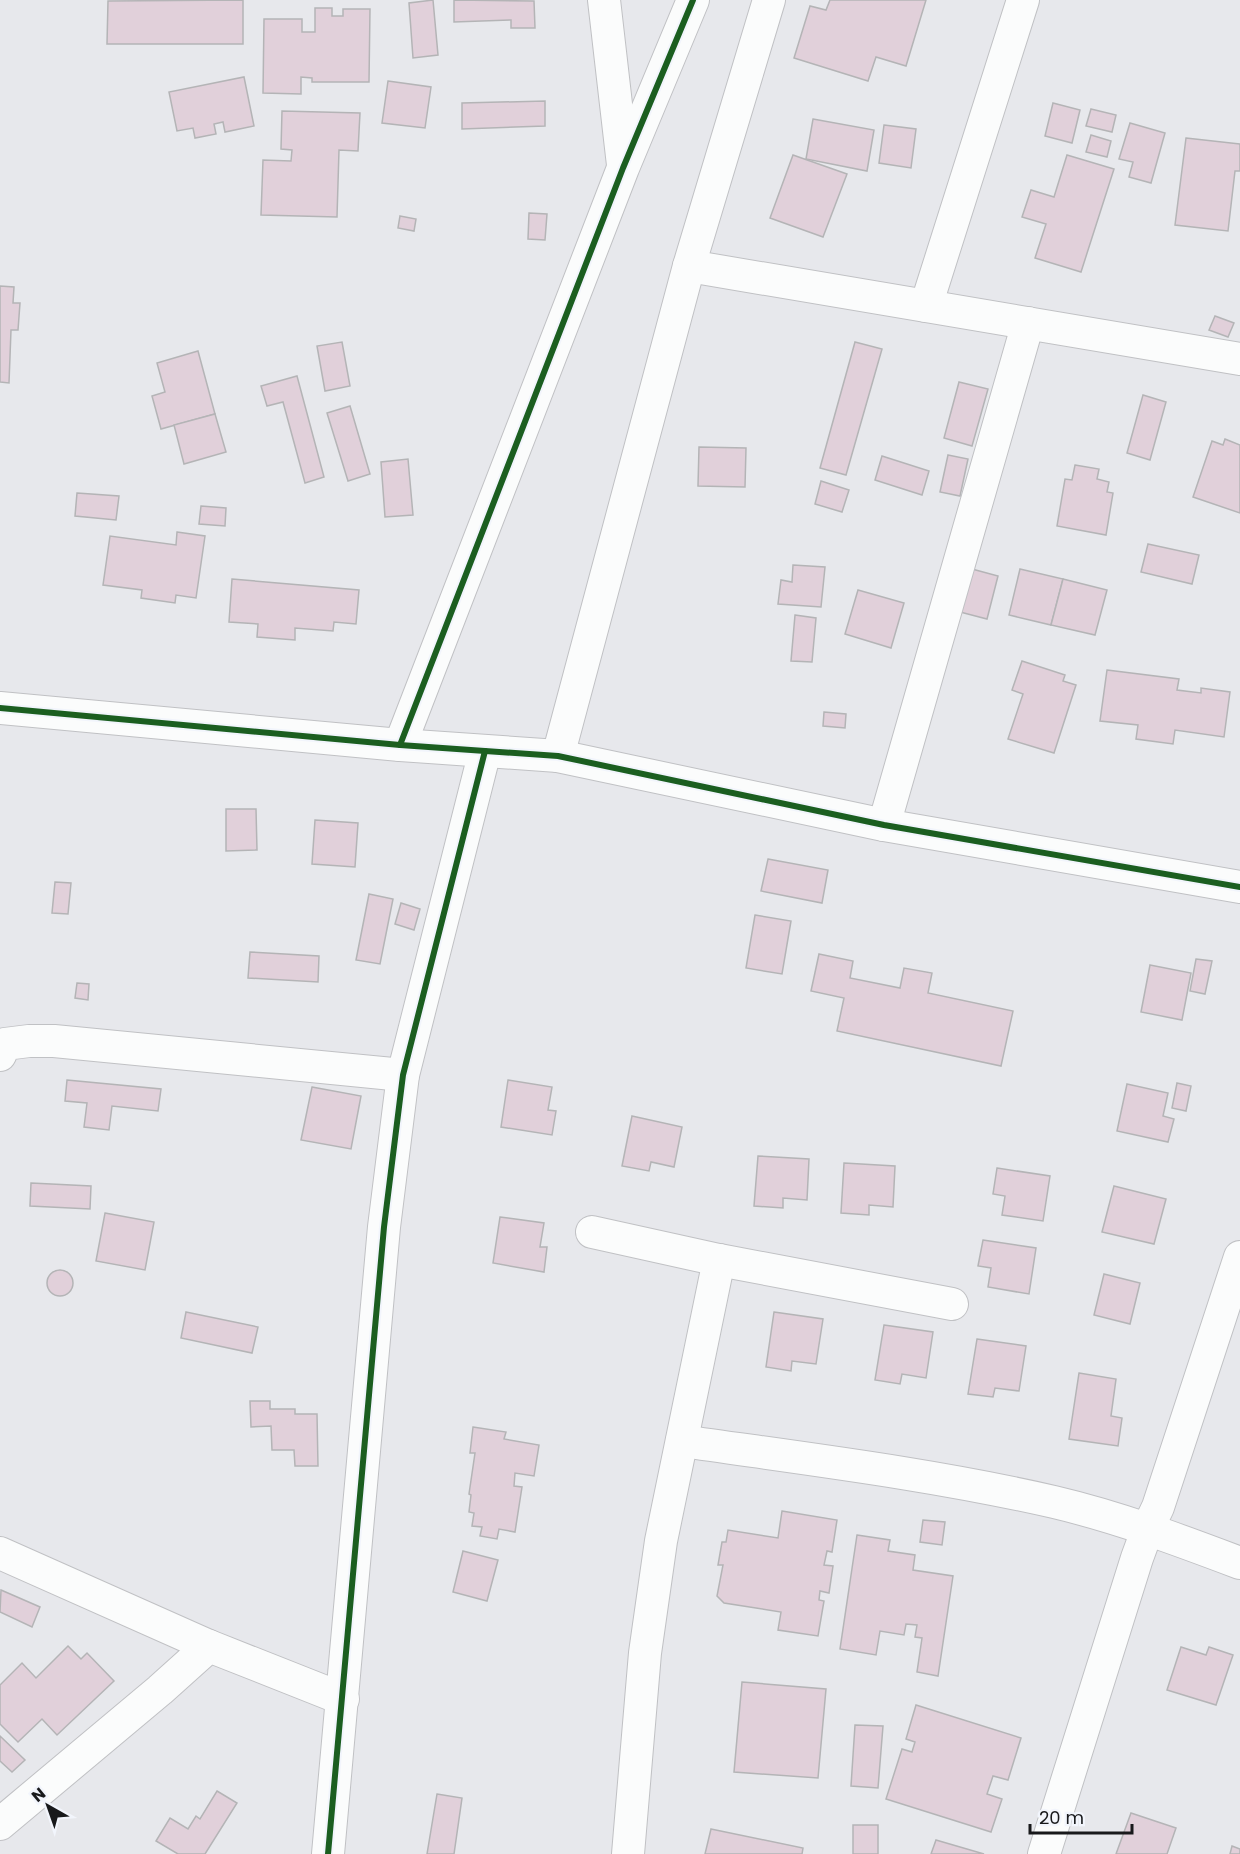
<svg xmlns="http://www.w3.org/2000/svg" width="1240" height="1854" font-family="Poppins,sans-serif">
<rect width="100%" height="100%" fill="#e7e8ec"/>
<!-- building -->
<g fill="#e1d0da" stroke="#b4b4b6" stroke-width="1.5">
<polygon points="243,0 243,44 107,44 108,1"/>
<polygon points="433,0 438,55 413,58 409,3"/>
<polygon points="454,0 534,1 535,28 511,28 511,20 454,22"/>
<polygon points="830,0 926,0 906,66 876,57 868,81 794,58 810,6 826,10"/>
<polygon points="315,8 332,8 332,16 343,16 343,9 370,9 369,82 312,82 312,78 301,77 301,94 263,93 264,19 302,19 302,32 315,32"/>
<polygon points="244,77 254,126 225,132 223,122 214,124 216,134 195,138 193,128 177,131 169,92"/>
<polygon points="388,81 431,87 425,128 382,123"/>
<polygon points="545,101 545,126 462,129 462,103"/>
<polygon points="1053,103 1080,110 1072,143 1045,136"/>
<polygon points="1091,109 1116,115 1112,132 1086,126"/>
<polygon points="282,111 360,113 358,151 339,150 337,217 261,215 263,160 291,161 292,150 281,149"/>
<polygon points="813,119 874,130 867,171 806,159"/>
<polygon points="1130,123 1165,133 1151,183 1129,177 1133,162 1119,159"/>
<polygon points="884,125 916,129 911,168 879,163"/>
<polygon points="1091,135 1111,141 1107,157 1086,152"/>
<polygon points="1186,138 1240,144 1240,171 1235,171 1228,231 1175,225"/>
<polygon points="793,155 847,174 823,237 770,218"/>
<polygon points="1067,155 1114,169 1081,272 1035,258 1046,224 1022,217 1031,190 1054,197"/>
<polygon points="529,213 547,214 545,240 528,239"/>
<polygon points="400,216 416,219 414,231 398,228"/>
<polygon points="0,286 14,287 13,303 20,303 18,330 11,330 9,383 0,382"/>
<polygon points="1215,316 1234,323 1228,337 1209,330"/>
<polygon points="342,342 350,386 325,391 317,346"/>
<polygon points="855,342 882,349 846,475 820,468"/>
<polygon points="198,351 215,414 161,429 152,396 165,392 157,363"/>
<polygon points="297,376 324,477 305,483 283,402 267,406 261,386"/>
<polygon points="959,382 988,389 972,446 944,438"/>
<polygon points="1143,395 1166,402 1150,460 1127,453"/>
<polygon points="350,406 370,474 348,481 327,413"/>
<polygon points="215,414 226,452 184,464 174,425"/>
<polygon points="1225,439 1240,445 1240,513 1193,497 1212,441 1223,445"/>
<polygon points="699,447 746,448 745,487 698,486"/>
<polygon points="948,455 968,459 960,496 940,492"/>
<polygon points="882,456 929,471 922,495 875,480"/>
<polygon points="408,459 413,515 385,517 381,462"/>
<polygon points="1075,465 1099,469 1097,479 1109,482 1107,492 1113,493 1106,535 1057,526 1065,479 1072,480"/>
<polygon points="821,481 849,490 842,512 815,504"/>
<polygon points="77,493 119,496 116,520 75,516"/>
<polygon points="201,506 226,508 225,526 199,524"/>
<polygon points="177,532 205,536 196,598 176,595 175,603 141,598 142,590 103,585 110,536 176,545"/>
<polygon points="1148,544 1199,555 1192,584 1141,572"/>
<polygon points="793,565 825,567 821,607 778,604 781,580 792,582"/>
<polygon points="972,569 998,576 987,619 960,612"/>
<polygon points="1020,569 1063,579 1051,625 1009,615"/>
<polygon points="232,579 359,590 356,624 334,622 333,631 295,628 295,640 257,637 258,624 229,622"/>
<polygon points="1063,579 1107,590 1095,635 1051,625"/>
<polygon points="858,590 904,603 891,648 845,634"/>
<polygon points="795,615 816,618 812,662 791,661"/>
<polygon points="1022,661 1065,675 1063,681 1076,685 1054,753 1008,739 1023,694 1012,690"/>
<polygon points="1107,670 1179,679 1177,690 1201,693 1201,688 1230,692 1224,737 1175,730 1173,744 1136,739 1138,725 1100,721"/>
<polygon points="824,712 846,714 845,728 823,726"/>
<polygon points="226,809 256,809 257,850 226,851"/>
<polygon points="315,820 358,823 355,867 312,864"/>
<polygon points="768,859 828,870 822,903 761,891"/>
<polygon points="55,882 71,883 68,914 52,913"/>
<polygon points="369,894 393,899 380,964 356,960"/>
<polygon points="401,903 420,909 414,930 395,924"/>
<polygon points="755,915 791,921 782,974 746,968"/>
<polygon points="250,952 319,956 318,982 248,978"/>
<polygon points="819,954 853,961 850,978 900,988 904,968 932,973 928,993 1013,1011 1001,1066 837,1031 844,998 811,991"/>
<polygon points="1196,959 1212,961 1205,994 1190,991"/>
<polygon points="1150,965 1191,973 1182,1020 1141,1012"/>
<polygon points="77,983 89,984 88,1000 75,998"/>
<polygon points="67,1080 161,1089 158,1111 112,1106 109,1130 84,1127 87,1103 65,1101"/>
<polygon points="508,1080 552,1087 548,1110 556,1111 552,1135 501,1127"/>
<polygon points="1177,1083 1191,1086 1186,1111 1172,1108"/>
<polygon points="1127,1084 1168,1093 1163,1116 1174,1119 1168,1142 1117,1131"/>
<polygon points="312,1087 361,1096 351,1149 301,1140"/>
<polygon points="632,1116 682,1127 674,1167 651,1162 649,1171 622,1166"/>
<polygon points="758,1156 809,1159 807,1200 783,1198 783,1208 754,1206"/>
<polygon points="844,1163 895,1166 893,1207 869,1205 869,1215 841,1213"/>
<polygon points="997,1168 1050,1176 1043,1221 1002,1215 1005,1196 993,1194"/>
<polygon points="31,1183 91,1186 90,1209 30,1206"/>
<polygon points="1114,1186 1166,1199 1154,1244 1102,1232"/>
<polygon points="105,1213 154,1222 145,1270 96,1261"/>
<polygon points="500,1217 544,1223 540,1247 547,1247 544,1272 493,1263"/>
<polygon points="983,1240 1036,1248 1029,1294 988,1287 991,1268 978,1266"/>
<circle cx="60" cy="1283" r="13"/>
<polygon points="1104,1274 1140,1283 1130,1324 1094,1315"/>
<polygon points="186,1312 258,1327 252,1353 181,1338"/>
<polygon points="774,1312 823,1319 816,1364 792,1361 791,1371 766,1367"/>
<polygon points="884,1325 933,1332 926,1378 902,1374 900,1384 875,1380"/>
<polygon points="977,1339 1026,1346 1019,1391 995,1388 993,1397 968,1394"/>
<polygon points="1079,1373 1116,1379 1111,1416 1122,1418 1118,1446 1069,1439"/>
<polygon points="250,1401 270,1401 270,1409 295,1409 295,1414 317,1414 318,1466 295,1466 294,1450 272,1450 271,1426 251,1427"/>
<polygon points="473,1427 506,1432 504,1439 539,1445 534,1476 515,1473 514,1486 522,1487 515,1532 499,1529 497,1539 480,1536 482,1527 472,1526 474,1513 469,1512 471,1495 469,1494 475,1453 470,1453"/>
<polygon points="782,1511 837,1520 832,1552 827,1551 824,1565 833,1566 829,1593 820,1591 819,1600 824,1601 818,1636 778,1630 781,1612 724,1603 717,1596 723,1565 718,1565 722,1542 726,1542 728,1530 778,1538"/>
<polygon points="923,1520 945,1522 942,1545 920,1542"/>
<polygon points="857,1535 890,1540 888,1551 915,1555 913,1570 953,1576 938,1676 917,1672 922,1638 915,1637 917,1625 906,1624 904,1635 880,1631 876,1655 840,1649"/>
<polygon points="463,1551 498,1560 487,1601 453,1592"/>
<polygon points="1,1590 40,1607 32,1627 0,1612"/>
<polygon points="68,1646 81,1659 87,1653 114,1681 57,1735 42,1719 18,1742 0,1724 0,1685 22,1663 36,1678"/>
<polygon points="1181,1647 1206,1655 1209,1647 1233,1655 1216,1705 1167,1690"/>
<polygon points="742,1682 826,1689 818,1778 734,1772"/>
<polygon points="916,1705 1021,1738 1008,1780 993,1776 987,1794 1002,1799 991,1832 886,1799 902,1749 912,1752 915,1742 906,1739"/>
<polygon points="855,1725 883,1726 878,1788 851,1786"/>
<polygon points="0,1736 25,1760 12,1772 0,1761"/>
<polygon points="217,1791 237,1803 205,1854 178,1854 156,1841 170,1818 188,1829 196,1816 200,1819"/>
<polygon points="437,1794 462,1798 454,1854 427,1854"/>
<polygon points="1131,1813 1176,1828 1167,1854 1116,1854"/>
<rect x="853" y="1825" width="25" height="29"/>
<polygon points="711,1829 803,1848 802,1854 705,1854"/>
<polygon points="936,1840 984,1854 931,1854"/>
<polygon points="1232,1846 1240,1849 1240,1854 1230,1854"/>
</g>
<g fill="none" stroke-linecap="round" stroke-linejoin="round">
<defs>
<g id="minor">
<polyline points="604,0 623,165"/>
<polyline points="689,266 1240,359"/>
<polyline points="926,306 1023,0"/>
<polyline points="0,708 400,745 558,756 884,825 1240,887"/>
<polyline points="400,745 623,168 693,0"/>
<polyline points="558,756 689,266 769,0"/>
<polyline points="884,825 1028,323"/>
<polyline points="0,1055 5,1044 29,1041 54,1041 403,1075"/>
<polyline points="592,1232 719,1260 952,1304"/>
<path d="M682,1441C807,1459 932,1474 1054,1502C1118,1517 1179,1540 1240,1563"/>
<polyline points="0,1553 209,1646"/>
<polyline points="0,1824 160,1690 209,1646 343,1699"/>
<polyline points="328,1854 384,1227 403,1075 485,751"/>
<polyline points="628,1854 645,1653 661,1541 719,1260"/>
<polyline points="1044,1854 1137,1558 1148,1528 1158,1507 1240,1257"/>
</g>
</defs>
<!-- minor casing -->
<use href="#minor" stroke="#c0c1c4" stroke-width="34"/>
<!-- minor -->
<use href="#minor" stroke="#fbfcfc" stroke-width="32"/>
<defs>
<g id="cycleway">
<polyline points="0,708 400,745 558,756 884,825 1240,887"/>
<polyline points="400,745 623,168 693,0"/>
<polyline points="328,1854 384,1227 403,1075 485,751"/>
</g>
</defs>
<!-- cycleway casing -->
<use href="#cycleway" stroke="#f2f5fc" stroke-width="10"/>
<!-- cycleway -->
<use href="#cycleway" stroke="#1b5e20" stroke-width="6"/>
</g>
<!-- north arrow -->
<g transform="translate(48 1806) rotate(320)" stroke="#f2f5fc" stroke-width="4.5" paint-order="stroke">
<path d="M0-4.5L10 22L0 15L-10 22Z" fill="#18191b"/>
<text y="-9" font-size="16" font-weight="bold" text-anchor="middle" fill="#18191b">N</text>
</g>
<!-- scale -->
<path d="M1030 1824v9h102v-9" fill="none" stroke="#18191b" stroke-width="3"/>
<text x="1039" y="1824" font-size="18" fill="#18191b" stroke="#f2f5fc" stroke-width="4.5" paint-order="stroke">20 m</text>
</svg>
